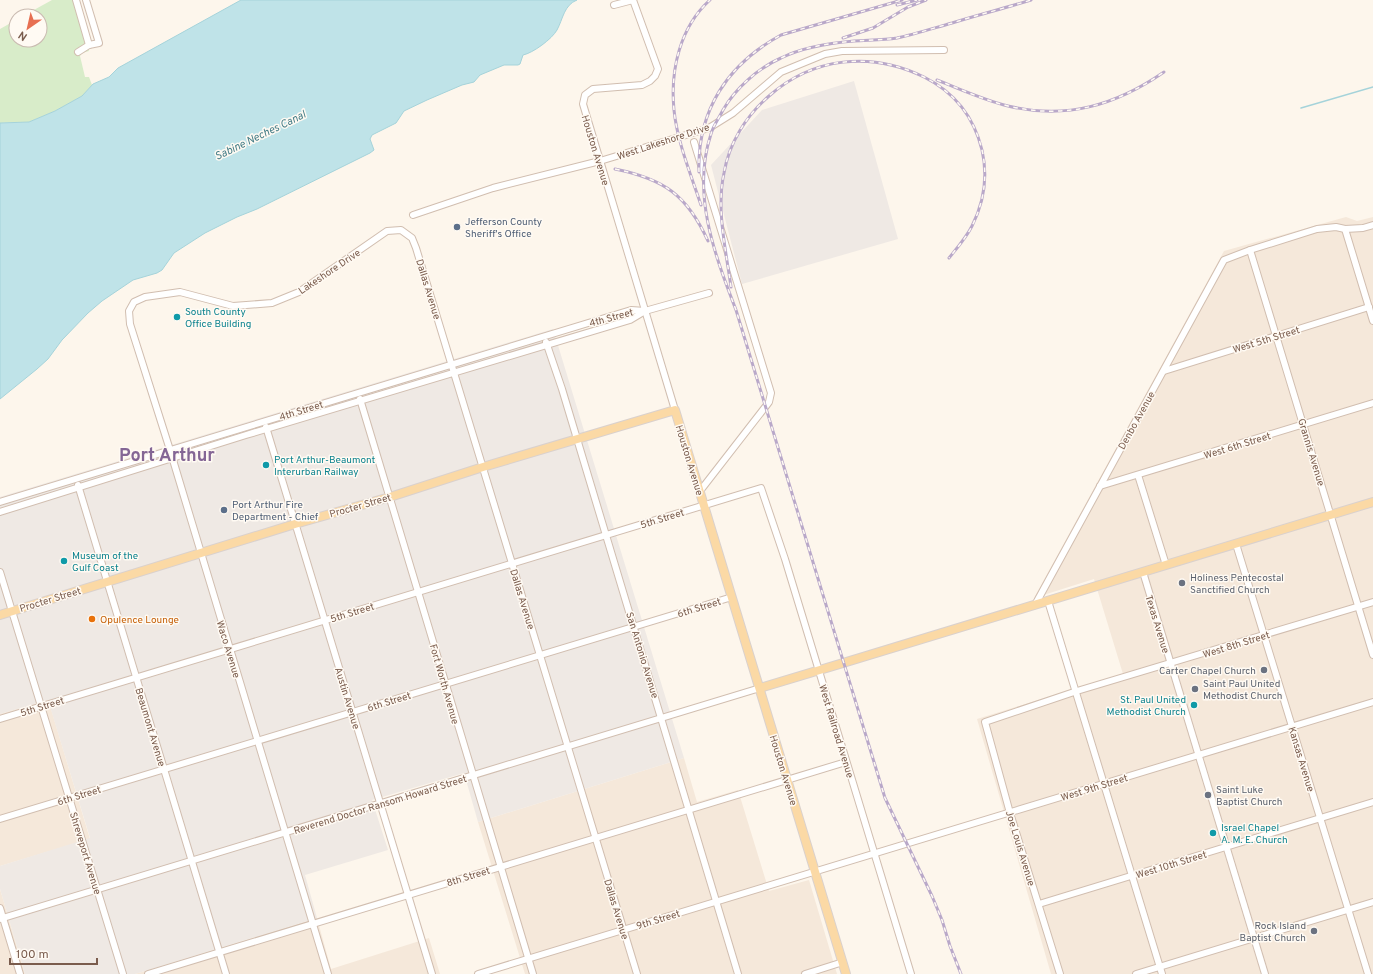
<svg xmlns="http://www.w3.org/2000/svg" width="1373" height="974" font-family="Overpass,sans-serif">
<rect width="100%" height="100%" fill="#fdf6ec"/>
<!-- residential -->
<g fill="#f5e8da">
<polygon points="1346,217 1357,221 1373,217 1373,974 1051,974 977,719 1123,674 1094,579 1034,598 1224,251"/>
<polygon points="48,699 90,839 0,866 0,714"/>
<polygon points="684,758 697,802 738,790 769,891 809,880 837,974 525,974 478,822"/>
<polygon points="0,889 25,974 0,974"/>
<polygon points="317,918 331,969 429,938 440,974 135,974"/>
</g>
<!-- industrial -->
<g fill="#efe9e4">
<polygon points="854,81 898,239 742,284 711,165 762,110"/>
<polygon points="553,329 684,758 478,822 464,773 372,800 388,850 305,875 317,918 135,974 25,974 0,889 0,866 90,838 48,700 0,714 0,497"/>
</g>
<!-- green -->
<polygon fill="#d8ecc9" points="52,0 73,0 89,51 82,53 80,56 85,77 89,77 92,85 82,96 55,111 29,122 0,123 0,29 16,20 16,40 40,40 40,16 23,16"/>
<!-- water -->
<path fill="#bfe3e8" stroke="#a5d3da" d="M241,0H577C564,5 563,19 557,30C552,39 533,53 523,55L520,64L518,65H504L480,75L474,82L462,85L427,100L404,111L396,123L372,135L370,139L374,150L370,153L257,209L237,217L205,233L174,253L162,270L157,273L133,280L102,301L88,313L62,340L48,359L37,369L0,399V123L29,122L55,111L82,96L93,84L109,77L118,68Z"/>
<g fill="none" stroke-linecap="round" stroke-linejoin="round">
<!-- stream -->
<polyline stroke="#a5d3da" stroke-width="1.5" points="1301,108 1373,87"/>
<defs>
<g id="minor">
<polyline points="76,0 89,45"/>
<polyline points="633,0 658,69 655,76 650,81 642,85 593,89 585,95 583,104 675,410"/>
<polyline points="614,5 633,0"/>
<polyline points="78,52 89,45 99,43 86,0"/>
<polyline points="694,142 771,393 769,402 766,406 700,491"/>
<polyline points="413,215 493,188 600,161 709,128 733,113 781,72 825,54 842,51 944,50"/>
<polyline points="1345,229 1373,321"/>
<polyline points="1250,250 1373,655"/>
<polyline points="546,342 562,389 738,974"/>
<polyline points="1164,371 1369,307"/>
<polyline points="360,399 533,974"/>
<polyline points="266,427 432,974"/>
<polyline points="1138,475 1166,565"/>
<polyline points="78,485 226,974"/>
<polyline points="1100,486 1373,403"/>
<polyline points="0,502 631,310 645,311"/>
<polyline points="0,512 246,435 630,320 645,311 709,293"/>
<polyline points="1236,544 1368,974"/>
<polyline points="0,572 123,974"/>
<polyline points="1143,572 1265,974"/>
<polyline points="1048,601 1162,974"/>
<polyline points="1035,605 1224,260 1250,250 1317,229 1336,227 1345,229 1363,228 1373,225"/>
<polyline points="0,719 761,488 785,559 911,974"/>
<polyline points="0,819 732,597"/>
<polyline points="1039,904 1373,802"/>
<polyline points="0,908 20,974"/>
<polyline points="0,919 760,688"/>
<polyline points="148,974 846,762"/>
<polyline points="328,974 170,450 130,324 129,311 134,302 145,297 180,292 233,306 272,303 299,292 387,231 401,230 412,238 416,248 637,974"/>
<polyline points="478,974 1373,702"/>
<polyline points="805,974 843,962"/>
<polyline points="1060,974 1010,813 985,722 1077,691 1373,602"/>
<polyline points="1136,974 1373,902"/>
</g>
<g id="major">
<polyline points="0,615 295,524 390,497 483,467 675,410 846,974"/>
<polyline points="760,688 843,663 1373,502"/>
</g>
</defs>
<!-- minor casing -->
<use href="#minor" stroke="#d1beb0" stroke-width="8"/>
<!-- major casing -->
<use href="#major" stroke="#dad1cd" stroke-width="10"/>
<!-- minor -->
<use href="#minor" stroke="#fff" stroke-width="6"/>
<!-- major -->
<use href="#major" stroke="#fbd9a5" stroke-width="8"/>
<defs>
<g id="rail">
<polyline points="897,5 917,0"/>
<polyline points="843,38 873,28 908,7 926,0"/>
<path d="M937,80C960,89 984,100 1008,106C1067,120 1116,105 1164,72"/>
<path d="M615,169C664,179 687,195 708,241"/>
<path d="M699,172C697,110 728,64 781,35L902,0"/>
<path d="M701,205C691,175 677,141 674,110C670,70 680,27 710,0"/>
<path d="M731,287C726,250 716,210 724,173C729,143 746,116 769,96C813,57 871,51 924,77C954,92 974,117 982,150C988,176 984,202 972,226C966,238 957,248 949,258"/>
<path d="M961,974L950,946L942,920L932,896L885,798L736,310C715,255 691,194 711,134C713,126 719,118 723,110C735,89 758,68 781,58C803,47 830,43 854,41C868,40 883,40 897,38C915,34 934,28 952,23C978,15 1005,8 1031,0"/>
</g>
</defs>
<!-- rail casing -->
<use href="#rail" stroke="#b9a8c9" stroke-width="3"/>
<!-- rail -->
<use href="#rail" stroke="#fffaf3" stroke-width="1.5" stroke-dasharray="4.5" stroke-linecap="butt"/>
</g>
<!-- markers -->
<g fill="#5c6f8a" stroke="#fffaf3" stroke-width="1.5">
<circle cx="457" cy="227" r="4"/>
<circle cx="224" cy="510" r="4"/>
</g>
<g fill="#0f9aa8" stroke="#fffaf3" stroke-width="1.5">
<circle cx="177" cy="317" r="4"/>
<circle cx="266" cy="465" r="4"/>
<circle cx="64" cy="561" r="4"/>
<circle cx="1194" cy="705" r="4"/>
<circle cx="1213" cy="833" r="4"/>
</g>
<g fill="#6b7280" stroke="#fffaf3" stroke-width="1.5">
<circle cx="1182" cy="583" r="4"/>
<circle cx="1264" cy="670" r="4"/>
<circle cx="1195" cy="689" r="4"/>
<circle cx="1208" cy="795" r="4"/>
<circle cx="1314" cy="931" r="4"/>
</g>
<circle fill="#e8710a" stroke="#fffaf3" stroke-width="1.5" cx="92" cy="619" r="4"/>
<g text-anchor="middle" stroke-width="3" stroke-linejoin="round" paint-order="stroke">
<!-- street labels -->
<g font-size="10" fill="#7a5c4d" stroke="#fffaf3">
<text transform="translate(663 141) rotate(-18)" y="4">West Lakeshore Drive</text>
<text transform="translate(596 150) rotate(73)" y="4">Houston Avenue</text>
<text transform="translate(329 271) rotate(-34)" y="4">Lakeshore Drive</text>
<text transform="translate(429 289) rotate(73)" y="4">Dallas Avenue</text>
<text transform="translate(611 317) rotate(-15)" y="4">4th Street</text>
<text transform="translate(1266 339) rotate(-17)" y="4">West 5th Street</text>
<text transform="translate(301 410) rotate(-17)" y="4">4th Street</text>
<text transform="translate(1136 420) rotate(-61)" y="4">Denbo Avenue</text>
<text transform="translate(1237 445) rotate(-17)" y="4">West 6th Street</text>
<text transform="translate(1312 452) rotate(73)" y="4">Grannis Avenue</text>
<text transform="translate(690 460) rotate(73)" y="4">Houston Avenue</text>
<text transform="translate(360 505) rotate(-16)" y="4">Procter Street</text>
<text transform="translate(662 518) rotate(-17)" y="4">5th Street</text>
<text transform="translate(50 599) rotate(-17)" y="4">Procter Street</text>
<text transform="translate(523 599) rotate(73)" y="4">Dallas Avenue</text>
<text transform="translate(699 607) rotate(-17)" y="4">6th Street</text>
<text transform="translate(352 612) rotate(-17)" y="4">5th Street</text>
<text transform="translate(1158 624) rotate(73)" y="4">Texas Avenue</text>
<text transform="translate(1236 644) rotate(-17)" y="4">West 8th Street</text>
<text transform="translate(229 649) rotate(73)" y="4">Waco Avenue</text>
<text transform="translate(643 655) rotate(73)" y="4">San Antonio Avenue</text>
<text transform="translate(445 684) rotate(74)" y="4">Fort Worth Avenue</text>
<text transform="translate(348 698) rotate(73)" y="4">Austin Avenue</text>
<text transform="translate(389 701) rotate(-17)" y="4">6th Street</text>
<text transform="translate(42 706) rotate(-17)" y="4">5th Street</text>
<text transform="translate(151 727) rotate(73)" y="4">Beaumont Avenue</text>
<text transform="translate(837 731) rotate(73)" y="4">West Railroad Avenue</text>
<text transform="translate(1302 759) rotate(73)" y="4">Kansas Avenue</text>
<text transform="translate(784 770) rotate(73)" y="4">Houston Avenue</text>
<text transform="translate(1094 787) rotate(-17)" y="4">West 9th Street</text>
<text transform="translate(79 795) rotate(-17)" y="4">6th Street</text>
<text transform="translate(380 804) rotate(-17)" y="4">Reverend Doctor Ransom Howard Street</text>
<text transform="translate(1021 848) rotate(73)" y="4">Joe Louis Avenue</text>
<text transform="translate(86 853) rotate(73)" y="4">Shreveport Avenue</text>
<text transform="translate(1171 864) rotate(-17)" y="4">West 10th Street</text>
<text transform="translate(468 876) rotate(-17)" y="4">8th Street</text>
<text transform="translate(617 909) rotate(73)" y="4">Dallas Avenue</text>
<text transform="translate(658 919) rotate(-17)" y="4">9th Street</text>
</g>
<!-- service labels -->
<g font-size="10" fill="#4e5e75" stroke="#fffaf3" text-anchor="start">
<text x="465" y="225">Jefferson County<tspan x="465" dy="12">Sheriff's Office</tspan></text>
<text x="232" y="508">Port Arthur Fire<tspan x="232" dy="12">Department - Chief</tspan></text>
</g>
<!-- culture labels -->
<g font-size="10" fill="#0d838f" stroke="#fffaf3" text-anchor="start">
<text x="185" y="315">South County<tspan x="185" dy="12">Office Building</tspan></text>
<text x="274" y="463">Port Arthur-Beaumont<tspan x="274" dy="12">Interurban Railway</tspan></text>
<text x="72" y="559">Museum of the<tspan x="72" dy="12">Gulf Coast</tspan></text>
<text x="1186" y="703" text-anchor="end">St. Paul United<tspan x="1186" dy="12">Methodist Church</tspan></text>
<text x="1221" y="831">Israel Chapel<tspan x="1221" dy="12">A. M. E. Church</tspan></text>
</g>
<!-- worship labels -->
<g font-size="10" fill="#5b616d" stroke="#fffaf3" text-anchor="start">
<text x="1190" y="581">Holiness Pentecostal<tspan x="1190" dy="12">Sanctified Church</tspan></text>
<text x="1256" y="674" text-anchor="end">Carter Chapel Church</text>
<text x="1203" y="687">Saint Paul United<tspan x="1203" dy="12">Methodist Church</tspan></text>
<text x="1216" y="793">Saint Luke<tspan x="1216" dy="12">Baptist Church</tspan></text>
<text x="1306" y="929" text-anchor="end">Rock Island<tspan x="1306" dy="12">Baptist Church</tspan></text>
</g>
<!-- food labels -->
<g font-size="10" fill="#c56008" stroke="#fffaf3" text-anchor="start">
<text x="100" y="623">Opulence Lounge</text>
</g>
<!-- water labels -->
<g font-size="11" font-style="italic" fill="#437c86" stroke="#fffaf3">
<text transform="translate(260 135) rotate(-26)" y="4">Sabine Neches Canal</text>
</g>
<!-- town labels -->
<g font-size="18" font-weight="bold" fill="#846695" stroke="#fffaf3">
<text x="167" y="461">Port Arthur</text>
</g>
</g>
<!-- north arrow -->
<g transform="translate(28 28) rotate(214)"><circle r="19" fill="#fffaf3" stroke="#cabbb1"/>
<path d="M0-3L7 15L0 10L-7 15Z" fill="#e76f51"/>
<text y="-6" font-size="11" font-weight="bold" text-anchor="middle" fill="#7a5c4d">N</text>
</g>
<!-- scale -->
<path d="M10 958v6h87v-6" fill="none" stroke="#7a5c4d" stroke-width="2"/>
<text x="16" y="958" font-size="12" fill="#7a5c4d" stroke="#fffaf3" stroke-width="3" paint-order="stroke">100 m</text>
</svg>
